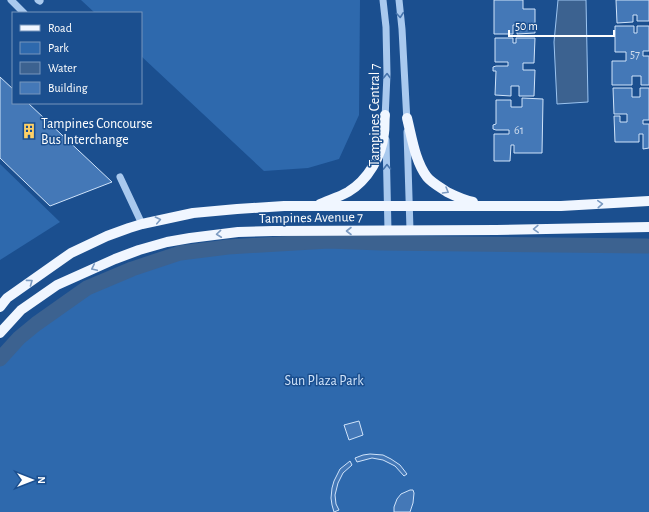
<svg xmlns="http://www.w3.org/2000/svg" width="649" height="512" font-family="'Alegreya Sans',sans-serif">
<rect width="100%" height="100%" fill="#1b4f8f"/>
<!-- green -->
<g fill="#2e69ad">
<polygon points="81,0 360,0 359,115 339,159 308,168 264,171 141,56 141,13 95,13"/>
<polygon points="0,164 60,222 0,260"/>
<path d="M274,248H649V512H0V363C32,330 68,301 109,281C123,274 139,269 154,265C177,258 199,253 222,250C239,248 257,249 274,248Z"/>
</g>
<!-- water -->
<polygon fill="#3c6290" stroke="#9cc4f0" points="558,0 586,0 588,102 557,104 554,42"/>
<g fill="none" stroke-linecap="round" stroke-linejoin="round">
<!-- canal -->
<polyline stroke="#3c6290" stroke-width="15" points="0,359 19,338 36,324 87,288 132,269 180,253 228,247 329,241 381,243 647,246"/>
</g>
<!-- building -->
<g fill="#4478b7" stroke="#cfe3fa">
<polygon points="494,0 523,0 523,9 535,9 535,33 517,34 517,25 513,25 513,34 494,34"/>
<polygon points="616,0 649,0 649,21 637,21 637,15 633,15 633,22 617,23"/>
<polygon points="615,26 634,26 634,33 637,33 637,26 649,26 649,51 643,51 643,56 649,56 649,85 641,85 641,76 632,76 632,85 612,85 612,61 626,61 626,52 615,52"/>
<polygon points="495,38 513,38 513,43 516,43 516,38 535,38 534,63 523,63 523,70 535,70 534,96 519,96 519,86 511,86 511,96 495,95 496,71 493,71 493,67 496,66 508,66 508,62 495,62"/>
<polygon points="0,77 13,89 13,103 28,103 112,182 50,206 0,158"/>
<polygon points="613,88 632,88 632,97 640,97 640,88 649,88 649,120 643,120 643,124 649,124 649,148 643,149 643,134 639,134 639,142 615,142 614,116 620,116 620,122 627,122 627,114 614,114"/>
<polygon points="522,98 543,99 542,153 514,153 514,145 511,145 510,161 494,161 494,134 509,134 509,130 496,130 493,129 493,125 496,124 496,100 511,100 511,107 522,107"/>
<polygon points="359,421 363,435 349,440 344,425"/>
<polygon points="370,454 383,455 391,459 400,465 407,474 404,476 395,466 383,460 372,458 357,462 355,458 363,455"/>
<polygon points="350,461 352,465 343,473 338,483 335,495 336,504 339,510 334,512 332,505 331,498 332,488 334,481 340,469"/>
<polygon points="410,490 413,490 414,493 413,503 410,512 394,512 394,507 397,499 401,494"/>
</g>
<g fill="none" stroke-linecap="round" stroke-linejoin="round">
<!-- minor -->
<g stroke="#a9c9ee" stroke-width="7">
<polyline points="11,0 24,13"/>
<polyline points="38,0 40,1"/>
<polyline points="383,0 386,27 387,74 385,119"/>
<polyline points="399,0 402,29 407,122"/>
<polyline points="407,132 410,230"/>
<polyline points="386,140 388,231"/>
<polyline points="120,177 142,224"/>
</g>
<!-- major -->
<g stroke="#f0f6ff" stroke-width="10">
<path d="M407,118C412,138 415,161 427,177C432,183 440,187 447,192C455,196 464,200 473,202"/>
<path d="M320,204C329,200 339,197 348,192C368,180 382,156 384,133C385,127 384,121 385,115"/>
<polyline points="0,307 7,298 71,253 107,236 129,228 142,224 193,213 237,209 284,206 561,206 649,201"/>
<polyline points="0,333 21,310 57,285 115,259 139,250 167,242 190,238 238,232 273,231 496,230 649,227"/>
</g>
</g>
<!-- one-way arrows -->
<defs><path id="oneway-chevron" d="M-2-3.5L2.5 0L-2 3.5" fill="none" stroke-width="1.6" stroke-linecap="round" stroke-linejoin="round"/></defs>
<g stroke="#4674ac">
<use href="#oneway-chevron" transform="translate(400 15) rotate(85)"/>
<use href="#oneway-chevron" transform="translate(387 76) rotate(-88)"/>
<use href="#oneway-chevron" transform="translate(387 167) rotate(-91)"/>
</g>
<g stroke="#7b9ac1">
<use href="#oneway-chevron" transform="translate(446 191) rotate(30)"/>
<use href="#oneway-chevron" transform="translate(600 204) rotate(-4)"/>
<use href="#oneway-chevron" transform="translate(158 220) rotate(-12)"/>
<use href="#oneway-chevron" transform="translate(536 229) rotate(178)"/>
<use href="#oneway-chevron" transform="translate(349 231) rotate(180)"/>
<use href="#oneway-chevron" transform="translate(219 234) rotate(174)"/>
<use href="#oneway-chevron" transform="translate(94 268) rotate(155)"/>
<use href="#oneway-chevron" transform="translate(30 282) rotate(-36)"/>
</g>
<!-- icons -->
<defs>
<symbol id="building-bare" viewBox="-9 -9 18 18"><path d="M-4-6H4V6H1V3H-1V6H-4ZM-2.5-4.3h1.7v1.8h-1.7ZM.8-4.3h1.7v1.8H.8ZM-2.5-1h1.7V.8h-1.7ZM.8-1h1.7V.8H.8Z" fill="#ffd166" stroke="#1b4f8f" stroke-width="2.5" paint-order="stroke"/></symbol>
</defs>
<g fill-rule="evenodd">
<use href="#building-bare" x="18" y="120" width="22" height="22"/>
</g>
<g text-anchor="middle" stroke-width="3" stroke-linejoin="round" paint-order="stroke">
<!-- number labels -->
<g font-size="12" fill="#d0dded">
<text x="635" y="58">57</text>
<text x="519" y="134">61</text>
</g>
<!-- street labels -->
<g font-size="14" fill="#fff" stroke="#1b4f8f">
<text transform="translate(374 115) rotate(-90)" y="5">Tampines Central 7</text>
<text transform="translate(311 217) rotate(-1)" y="5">Tampines Avenue 7</text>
</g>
<!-- poi labels -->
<g font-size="14" fill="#fff" stroke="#1b4f8f" text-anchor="start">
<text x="41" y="128">Tampines Concourse<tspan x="41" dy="16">Bus Interchange</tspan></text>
</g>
<!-- park labels -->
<g font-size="14" fill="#cfe3fa" stroke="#1b4f8f">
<text x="324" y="385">Sun Plaza Park</text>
</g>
</g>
<!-- legend -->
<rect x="12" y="12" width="130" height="92" fill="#1b4f8f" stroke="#7695bc"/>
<rect x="20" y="25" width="20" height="6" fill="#f0f6ff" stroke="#7695bc"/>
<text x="48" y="32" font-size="12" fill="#ffffff">Road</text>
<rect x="20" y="42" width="20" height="12" fill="#2e69ad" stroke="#7695bc"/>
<text x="48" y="52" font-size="12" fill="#ffffff">Park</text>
<rect x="20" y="62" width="20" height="12" fill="#3c6290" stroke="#7695bc"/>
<text x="48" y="72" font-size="12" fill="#ffffff">Water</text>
<rect x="20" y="82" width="20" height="12" fill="#4478b7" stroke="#7695bc"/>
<text x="48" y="92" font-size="12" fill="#ffffff">Building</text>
<!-- north arrow -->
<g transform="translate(32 480) rotate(90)" stroke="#1b4f8f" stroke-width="3" paint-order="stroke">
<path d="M0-3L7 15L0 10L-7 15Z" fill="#ffffff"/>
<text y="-6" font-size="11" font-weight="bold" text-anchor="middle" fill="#ffffff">N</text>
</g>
<!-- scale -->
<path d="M509 30v6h105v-6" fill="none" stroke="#ffffff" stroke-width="2"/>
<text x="515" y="30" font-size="12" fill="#ffffff" stroke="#1b4f8f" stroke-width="3" paint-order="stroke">50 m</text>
</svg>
